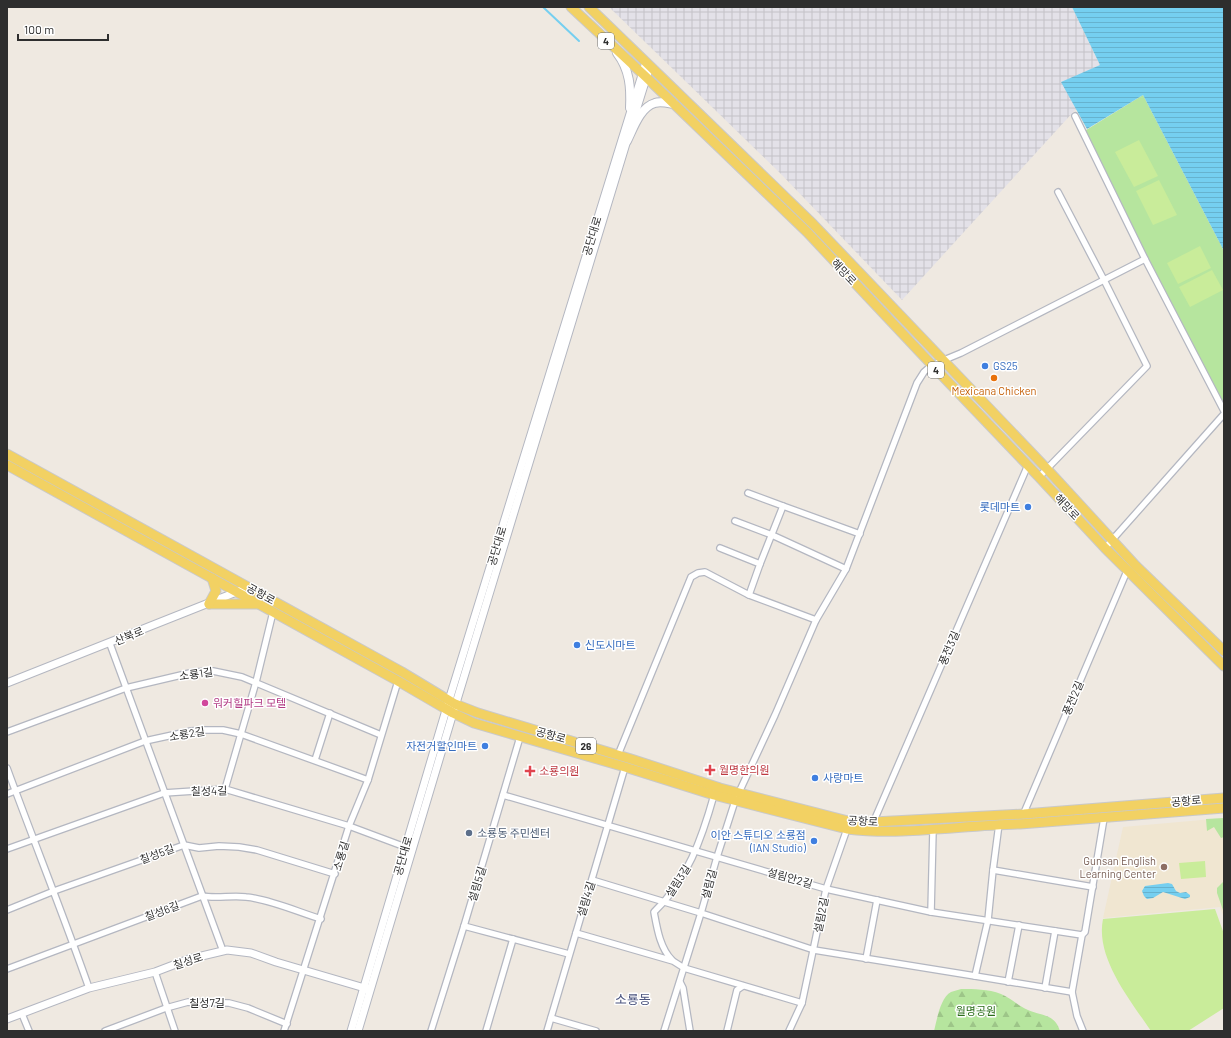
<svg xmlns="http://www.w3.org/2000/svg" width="1231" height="1038" font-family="Barlow,'Noto Sans KR',sans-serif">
<defs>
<pattern id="industrial-grid" width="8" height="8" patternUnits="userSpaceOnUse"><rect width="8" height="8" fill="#e3e1e8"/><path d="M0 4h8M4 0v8" fill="none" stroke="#c3c1c7"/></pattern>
<pattern id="forest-firs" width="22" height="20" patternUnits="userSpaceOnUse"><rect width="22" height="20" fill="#b6e59e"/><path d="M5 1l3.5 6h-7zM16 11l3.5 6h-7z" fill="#9dc588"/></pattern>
<pattern id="water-rules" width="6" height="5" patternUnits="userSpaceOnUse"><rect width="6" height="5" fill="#75cff0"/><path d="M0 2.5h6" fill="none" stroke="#66b2ce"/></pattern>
</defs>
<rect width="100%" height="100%" fill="#efe9e1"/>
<!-- industrial -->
<polygon fill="url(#industrial-grid)" points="609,7 1072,7 1100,65 1062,82 1076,109 902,300 780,173"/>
<!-- education -->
<polygon fill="#f0e6d1" points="1224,818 1224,918 1220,907 1103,918 1123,827"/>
<!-- green -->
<g fill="#b6e59e">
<polygon points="1143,95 1224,251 1224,411 1083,132"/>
<polygon points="1224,818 1224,837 1221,838 1214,827 1207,831 1206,819"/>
<polygon points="1224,881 1224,913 1217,893 1217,888"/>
</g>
<!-- forest -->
<path fill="url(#forest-firs)" d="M961,989C974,989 988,989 1001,994C1011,998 1018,1006 1028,1010C1042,1016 1055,1014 1060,1031H934C937,1020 940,998 951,992C954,991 958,990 961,989Z"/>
<!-- pitch -->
<g fill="#c9ec9a">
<polygon points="1139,140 1158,176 1134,187 1115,152"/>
<polygon points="1159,180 1177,215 1153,225 1136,191"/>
<polygon points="1200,246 1211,268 1178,284 1167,263"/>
<polygon points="1212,270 1223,290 1190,307 1179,287"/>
<polygon points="1205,861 1206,877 1181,879 1179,863"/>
<path d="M1215,909L1224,934V1008L1188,1031H1151C1131,1001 1095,958 1103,919Z"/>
</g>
<!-- water -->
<g fill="url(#water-rules)">
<polygon points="1072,7 1224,7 1224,251 1143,95 1087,129 1061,82 1100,65"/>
<polygon points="1168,883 1172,884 1176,891 1180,893 1186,892 1190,895 1190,897 1185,899 1163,892 1153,898 1147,899 1144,896 1142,891 1145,886"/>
</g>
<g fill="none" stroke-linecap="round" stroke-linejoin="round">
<!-- stream -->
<polyline stroke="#75cff0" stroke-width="2" points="543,7 579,41"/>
<defs>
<g id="minor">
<polyline points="1075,116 1145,259 1224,411"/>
<polyline points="1039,477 1147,366 1104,280 1058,192"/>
<polyline points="748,493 783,506 760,564"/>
<polyline points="783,506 860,534"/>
<polyline points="735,521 772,535 846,569"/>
<polyline points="720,548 760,564 749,595"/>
<polyline points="1105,548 1224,414"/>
<polyline points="110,644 223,951"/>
<polyline points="7,732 126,688 194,672 213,671 242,677 381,735"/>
<polyline points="618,755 691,577 698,573 705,572 749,595 816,620"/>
<polyline points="315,760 330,713"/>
<path d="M7,768C34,842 63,914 89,988"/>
<polyline points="225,789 256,682 273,612"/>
<polyline points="7,794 145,741 191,731 205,730 223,730 241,734 368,780"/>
<polyline points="503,795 826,889 931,912 1082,935"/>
<polyline points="1023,815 1127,571"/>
<polyline points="873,823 1028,465"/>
<polyline points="7,849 164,793 225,789 349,826 408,848"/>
<polyline points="993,870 1093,887"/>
<polyline points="592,880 701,913 814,950 975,976 1072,992"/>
<polyline points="7,910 54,891 184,845 199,848 219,846 239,847 257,850 335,874"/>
<polyline points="931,912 933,830"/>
<polyline points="464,926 569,954"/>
<polyline points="576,933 673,961 684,968 802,1003"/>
<polyline points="866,959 877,900"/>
<path d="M672,960C660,948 657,928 654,912C687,881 702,838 714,795"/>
<path d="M7,969L202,896C217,899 231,895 246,897C269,899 298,912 321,919"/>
<polyline points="155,972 175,1031"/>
<polyline points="975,976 988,920 993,870 999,824"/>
<polyline points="680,982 683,988 690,1031"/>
<polyline points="1008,982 1019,925"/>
<polyline points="1045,988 1055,931"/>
<polyline points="22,1014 29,1031"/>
<polyline points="551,1018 596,1031"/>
<polyline points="105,1031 166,1008 188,1002 229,1003 248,1008 287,1024"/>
<polyline points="284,1031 349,826 368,780 398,681"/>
<polyline points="431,1031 464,926 520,737"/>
<polyline points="486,1031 513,939"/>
<polyline points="547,1031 625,767"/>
<polyline points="664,1031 701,913 717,857 735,801 775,715 816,620 846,569 917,383 924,372 932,365 961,353 1145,259"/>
<polyline points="727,1031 737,990 743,986"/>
<polyline points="789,1031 802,1003 826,889 847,829"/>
<polyline points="1083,1031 1077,1016 1072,992 1082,935 1085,932 1104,818"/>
</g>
<g id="tertiary">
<polyline points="631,127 650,66"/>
<polyline points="7,683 249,587"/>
<polyline points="7,1019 89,988 155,972 189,959 227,950 251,953 276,962 368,989"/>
<polyline points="351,1031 449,700 646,62"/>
<polyline points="358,1031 453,713 628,137"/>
</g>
<g id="secondary">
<path d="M617,53C630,70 631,88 630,108"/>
<path d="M627,141C633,129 640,107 655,103C660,101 668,103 674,104"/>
</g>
<g id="primary">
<polyline points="571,7 646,77 807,232 932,365 1039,477 1105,548 1224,666"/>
<polyline points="589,7 813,224 1047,469 1136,566 1224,651"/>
<polyline points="7,454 402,672 455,704 478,713 631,759 720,788 852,822 874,822 1024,814 1224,798"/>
<path d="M7,465L398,681L453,713L474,723L625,767L714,795L847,829C904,836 962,825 1020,824L1224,808"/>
<polyline points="209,604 256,604"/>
<polyline points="209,604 216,591 212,578"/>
</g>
</defs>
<!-- minor casing -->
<use href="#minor" stroke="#b4b7c1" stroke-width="8"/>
<!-- tertiary casing -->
<use href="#tertiary" stroke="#b4b7c1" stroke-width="9"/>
<!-- secondary casing -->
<use href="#secondary" stroke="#b4b7c1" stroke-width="10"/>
<!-- primary casing -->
<use href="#primary" stroke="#c9c9c9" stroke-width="11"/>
<!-- minor -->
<use href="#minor" stroke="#fff" stroke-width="5.5"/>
<!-- tertiary -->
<use href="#tertiary" stroke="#fff" stroke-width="7"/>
<!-- secondary -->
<use href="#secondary" stroke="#fff" stroke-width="8"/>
<!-- primary -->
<use href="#primary" stroke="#f2d163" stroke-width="9"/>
</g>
<!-- markers -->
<g fill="#3f7fe0" stroke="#fff" stroke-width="1.5">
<circle cx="985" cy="366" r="4"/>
<circle cx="1028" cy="507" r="4"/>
<circle cx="577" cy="645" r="4"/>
<circle cx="485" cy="746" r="4"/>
<circle cx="815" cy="778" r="4"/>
<circle cx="814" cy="841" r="4"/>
</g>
<circle fill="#e8710a" stroke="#fff" stroke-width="1.5" cx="994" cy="378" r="4"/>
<circle fill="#d1479c" stroke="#fff" stroke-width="1.5" cx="205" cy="703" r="4"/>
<g fill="#e0444e" stroke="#fff" stroke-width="1.5">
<path d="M708 764h4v4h4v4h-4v4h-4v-4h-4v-4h4z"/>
<path d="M528 765h4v4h4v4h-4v4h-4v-4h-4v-4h4z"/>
</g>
<circle fill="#5c6f8a" stroke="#fff" stroke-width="1.5" cx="469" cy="833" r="4"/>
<circle fill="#8d6e63" stroke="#fff" stroke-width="1.5" cx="1164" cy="867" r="4"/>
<g text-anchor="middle" stroke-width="3" stroke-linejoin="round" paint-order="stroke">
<!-- shield labels -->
<g fill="#fff" stroke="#6d6d6d" stroke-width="1">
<rect x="598" y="33" width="16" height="16" rx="3"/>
<rect x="928" y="362" width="16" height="16" rx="3"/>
<rect x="576" y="738" width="20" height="16" rx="3"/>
</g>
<g font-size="10" font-weight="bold" fill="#2e2e2e">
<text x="606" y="45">4</text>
<text x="936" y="374">4</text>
<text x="586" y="750">26</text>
</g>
<!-- street labels -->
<g font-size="11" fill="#2e2e2e" stroke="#fff">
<text transform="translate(592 236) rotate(-73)" y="4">공단대로</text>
<text transform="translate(844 272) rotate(47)" y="4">해망로</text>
<text transform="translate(1067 507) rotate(47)" y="4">해망로</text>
<text transform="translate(497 546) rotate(-73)" y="4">공단대로</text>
<text transform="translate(261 594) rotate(29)" y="4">공항로</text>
<text transform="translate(129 636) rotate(-22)" y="4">산북로</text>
<text transform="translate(949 648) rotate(-67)" y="4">풍전3길</text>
<text transform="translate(196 674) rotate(-8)" y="4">소룡1길</text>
<text transform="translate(1073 698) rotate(-67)" y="4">풍전2길</text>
<text transform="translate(187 734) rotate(-10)" y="4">소룡2길</text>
<text transform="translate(551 735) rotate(16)" y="4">공항로</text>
<text transform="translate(209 791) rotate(-1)" y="4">칠성4길</text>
<text transform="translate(1186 801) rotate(-5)" y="4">공항로</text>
<text transform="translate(863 821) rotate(3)" y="4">공항로</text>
<text transform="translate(157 854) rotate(-20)" y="4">칠성5길</text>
<text transform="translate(341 856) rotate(-73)" y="4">소룡길</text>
<text transform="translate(403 856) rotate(-74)" y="4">공단대로</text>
<text transform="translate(790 878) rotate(16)" y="4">설림안2길</text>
<text transform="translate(678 881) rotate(-57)" y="4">설림3길</text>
<text transform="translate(477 884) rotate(-73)" y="4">설림5길</text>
<text transform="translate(709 884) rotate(-75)" y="4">설림길</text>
<text transform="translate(586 899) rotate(-73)" y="4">설림4길</text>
<text transform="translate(162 911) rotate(-20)" y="4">칠성6길</text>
<text transform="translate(821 915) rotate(-79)" y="4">설림2길</text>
<text transform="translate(188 961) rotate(-18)" y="4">칠성로</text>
<text x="207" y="1007">칠성7길</text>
</g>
<!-- shop labels -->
<g font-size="11" fill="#366cbe" stroke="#fff" text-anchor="start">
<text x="993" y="370">GS25</text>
<text x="1020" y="511" text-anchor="end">롯데마트</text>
<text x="585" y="649">신도시마트</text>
<text x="477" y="750" text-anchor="end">자전거할인마트</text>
<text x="823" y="782">사랑마트</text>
<text x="806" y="839" text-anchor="end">이안 스튜디오 소룡점<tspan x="806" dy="13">(IAN Studio)</tspan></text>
</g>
<!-- food labels -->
<g font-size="11" fill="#c56008" stroke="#fff">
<text x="994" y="395">Mexicana Chicken</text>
</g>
<!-- hotel labels -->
<g font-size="11" fill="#b23c85" stroke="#fff" text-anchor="start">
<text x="213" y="707">워커힐파크 모텔</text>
</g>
<!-- health labels -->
<g font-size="11" fill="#be3a42" stroke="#fff" text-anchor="start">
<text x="719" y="774">월명한의원</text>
<text x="539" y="775">소룡의원</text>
</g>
<!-- service labels -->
<g font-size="11" fill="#4e5e75" stroke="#fff" text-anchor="start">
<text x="477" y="837">소룡동 주민센터</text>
</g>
<!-- education labels -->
<g font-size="11" fill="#785e54" stroke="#fff" text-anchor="end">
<text x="1156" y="865">Gunsan English<tspan x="1156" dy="13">Learning Center</tspan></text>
</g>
<!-- park labels -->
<g font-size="11" fill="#2c6e1b" stroke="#fff">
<text x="976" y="1015">월명공원</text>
</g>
<!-- quarter labels -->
<g font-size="13" fill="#4d5680" stroke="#fff">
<text x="633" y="1004">소룡동</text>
</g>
</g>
<!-- border -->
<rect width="1231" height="1038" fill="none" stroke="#2e2e2e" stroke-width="16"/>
<!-- scale -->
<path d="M18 34v6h90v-6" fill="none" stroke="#2e2e2e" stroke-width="2"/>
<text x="24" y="34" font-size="12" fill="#2e2e2e" stroke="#ffffff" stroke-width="3" paint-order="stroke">100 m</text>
</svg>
